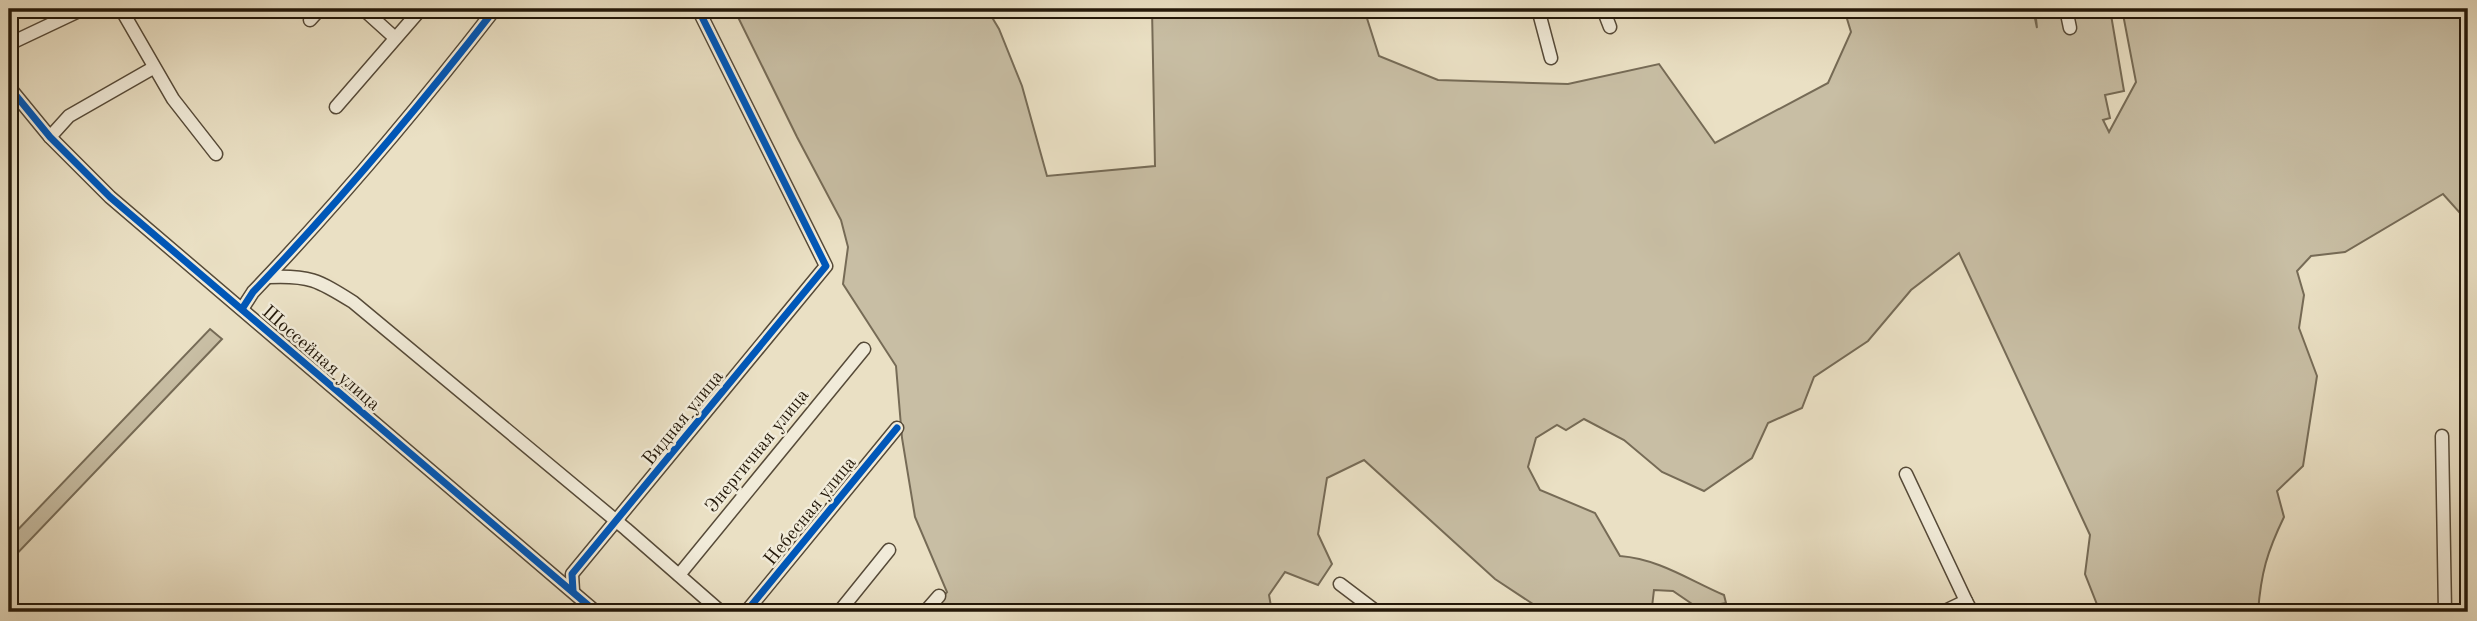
<svg xmlns="http://www.w3.org/2000/svg" width="2477" height="621" font-family="'Old Standard TT',serif">
<rect width="100%" height="100%" fill="#eae0c4"/>
<filter id="stains"><feTurbulence type="fractalNoise" baseFrequency=".00286" numOctaves="4"/><feColorMatrix values="0 0 0 0 .2 0 0 0 0 .09 0 0 0 0 .02 0 0 0 .5 -.17"/></filter>
<radialGradient id="worn" r=".72"><stop offset=".6" stop-color="#630" stop-opacity="0"/><stop offset="1" stop-color="#630" stop-opacity=".3"/></radialGradient>
<!-- green -->
<g fill="#c8bea4" stroke="#766b56" stroke-width="2">
<path d="M734,9H987L999,29L1022,86L1047,176L1155,166L1152,9H1364L1379,56L1438,80L1568,84L1659,64L1715,143L1828,83L1851,32L1844,9H2033L2037,28L2035,9H2110L2124,91L2105,95L2110,118L2103,120L2109,132L2136,82L2122,9H2468V222L2443,194L2345,252L2311,256L2297,271L2304,295L2299,328L2317,376L2303,466L2277,491L2284,517C2267,552 2261,573 2258,612H2100L2085,574L2090,535L1959,253L1911,290L1868,341L1814,377L1802,408L1768,423L1752,458L1704,491L1662,472L1624,440L1584,419L1566,430L1557,425L1536,438L1528,467L1540,490L1595,513L1620,556C1659,559 1689,580 1724,595L1726,603L1698,608L1673,591L1654,590L1652,607L1639,610L1629,608L1624,612H1545L1495,579L1364,460L1327,478L1318,534L1332,564L1318,585L1285,572L1269,595L1272,612H931L947,592L915,517L902,438L896,366L843,284L848,247L841,220L797,137Z"/>
<polygon points="210,329 222,339 9,562 9,539"/>
</g>
<g fill="none" stroke-linecap="round" stroke-linejoin="round">
<defs>
<g id="minor">
<polyline points="121,9 173,99 216,154"/>
<polyline points="363,9 394,37"/>
<polyline points="1538,9 1551,58"/>
<polyline points="1603,9 1610,27"/>
<polyline points="2066,9 2070,28"/>
<polyline points="310,20 320,9"/>
<polyline points="9,44 83,9"/>
<polyline points="9,87 50,137 110,197 596,612"/>
<polyline points="336,107 421,9"/>
<polyline points="50,137 69,116 153,68"/>
<path d="M268,277C309,275 318,280 353,302L626,529L721,612"/>
<path d="M242,309L253,292C339,202 419,107 495,9"/>
<polyline points="2442,436 2445,612"/>
<polyline points="1906,474 1966,601"/>
<polyline points="679,575 864,349"/>
<polyline points="1340,584 1377,612"/>
<polyline points="573,591 572,574 826,266 698,9"/>
<polyline points="746,612 897,428"/>
<polyline points="839,612 889,550"/>
<polyline points="925,612 939,596"/>
<polyline points="1943,612 1966,601 1972,612"/>
</g>
</defs>
<!-- minor casing -->
<use href="#minor" stroke="#564a38" stroke-width="15"/>
<!-- minor -->
<use href="#minor" stroke="#f1ebd9" stroke-width="12"/>
<defs>
<g id="cycleway">
<polyline points="9,87 50,137 110,197 596,612"/>
<path d="M242,309L253,292C339,202 419,107 495,9"/>
<polyline points="573,591 572,574 826,266 698,9"/>
<polyline points="746,612 897,428"/>
</g>
</defs>
<!-- cycleway casing -->
<use href="#cycleway" stroke="#f1ebd9" stroke-width="11"/>
<!-- cycleway -->
<use href="#cycleway" stroke="#0057b8" stroke-width="7"/>
</g>
<g text-anchor="middle" stroke-width="5" stroke-linejoin="round" paint-order="stroke">
<!-- street labels -->
<g font-size="19" fill="#241809" stroke="#f1ebd9">
<text transform="translate(322 357) rotate(41)" y="7">Шоссейная улица</text>
<text transform="translate(682 417) rotate(-51)" y="7">Видная улица</text>
<text transform="translate(756 450) rotate(-51)" y="7">Энергичная улица</text>
<text transform="translate(809 510) rotate(-51)" y="7">Небесная улица</text>
</g>
</g>
<!-- margin -->
<rect width="2477" height="621" fill="none" stroke="#eae0c4" stroke-width="35"/>
<rect x="10" y="10" width="2456" height="600" fill="none" stroke="#241809" stroke-width="3.5"/>
<rect x="18" y="18" width="2442" height="586" fill="none" stroke="#241809" stroke-width="2"/>
<rect width="100%" height="100%" filter="url(#stains)"/>
<rect width="100%" height="100%" fill="url(#worn)"/>
</svg>
